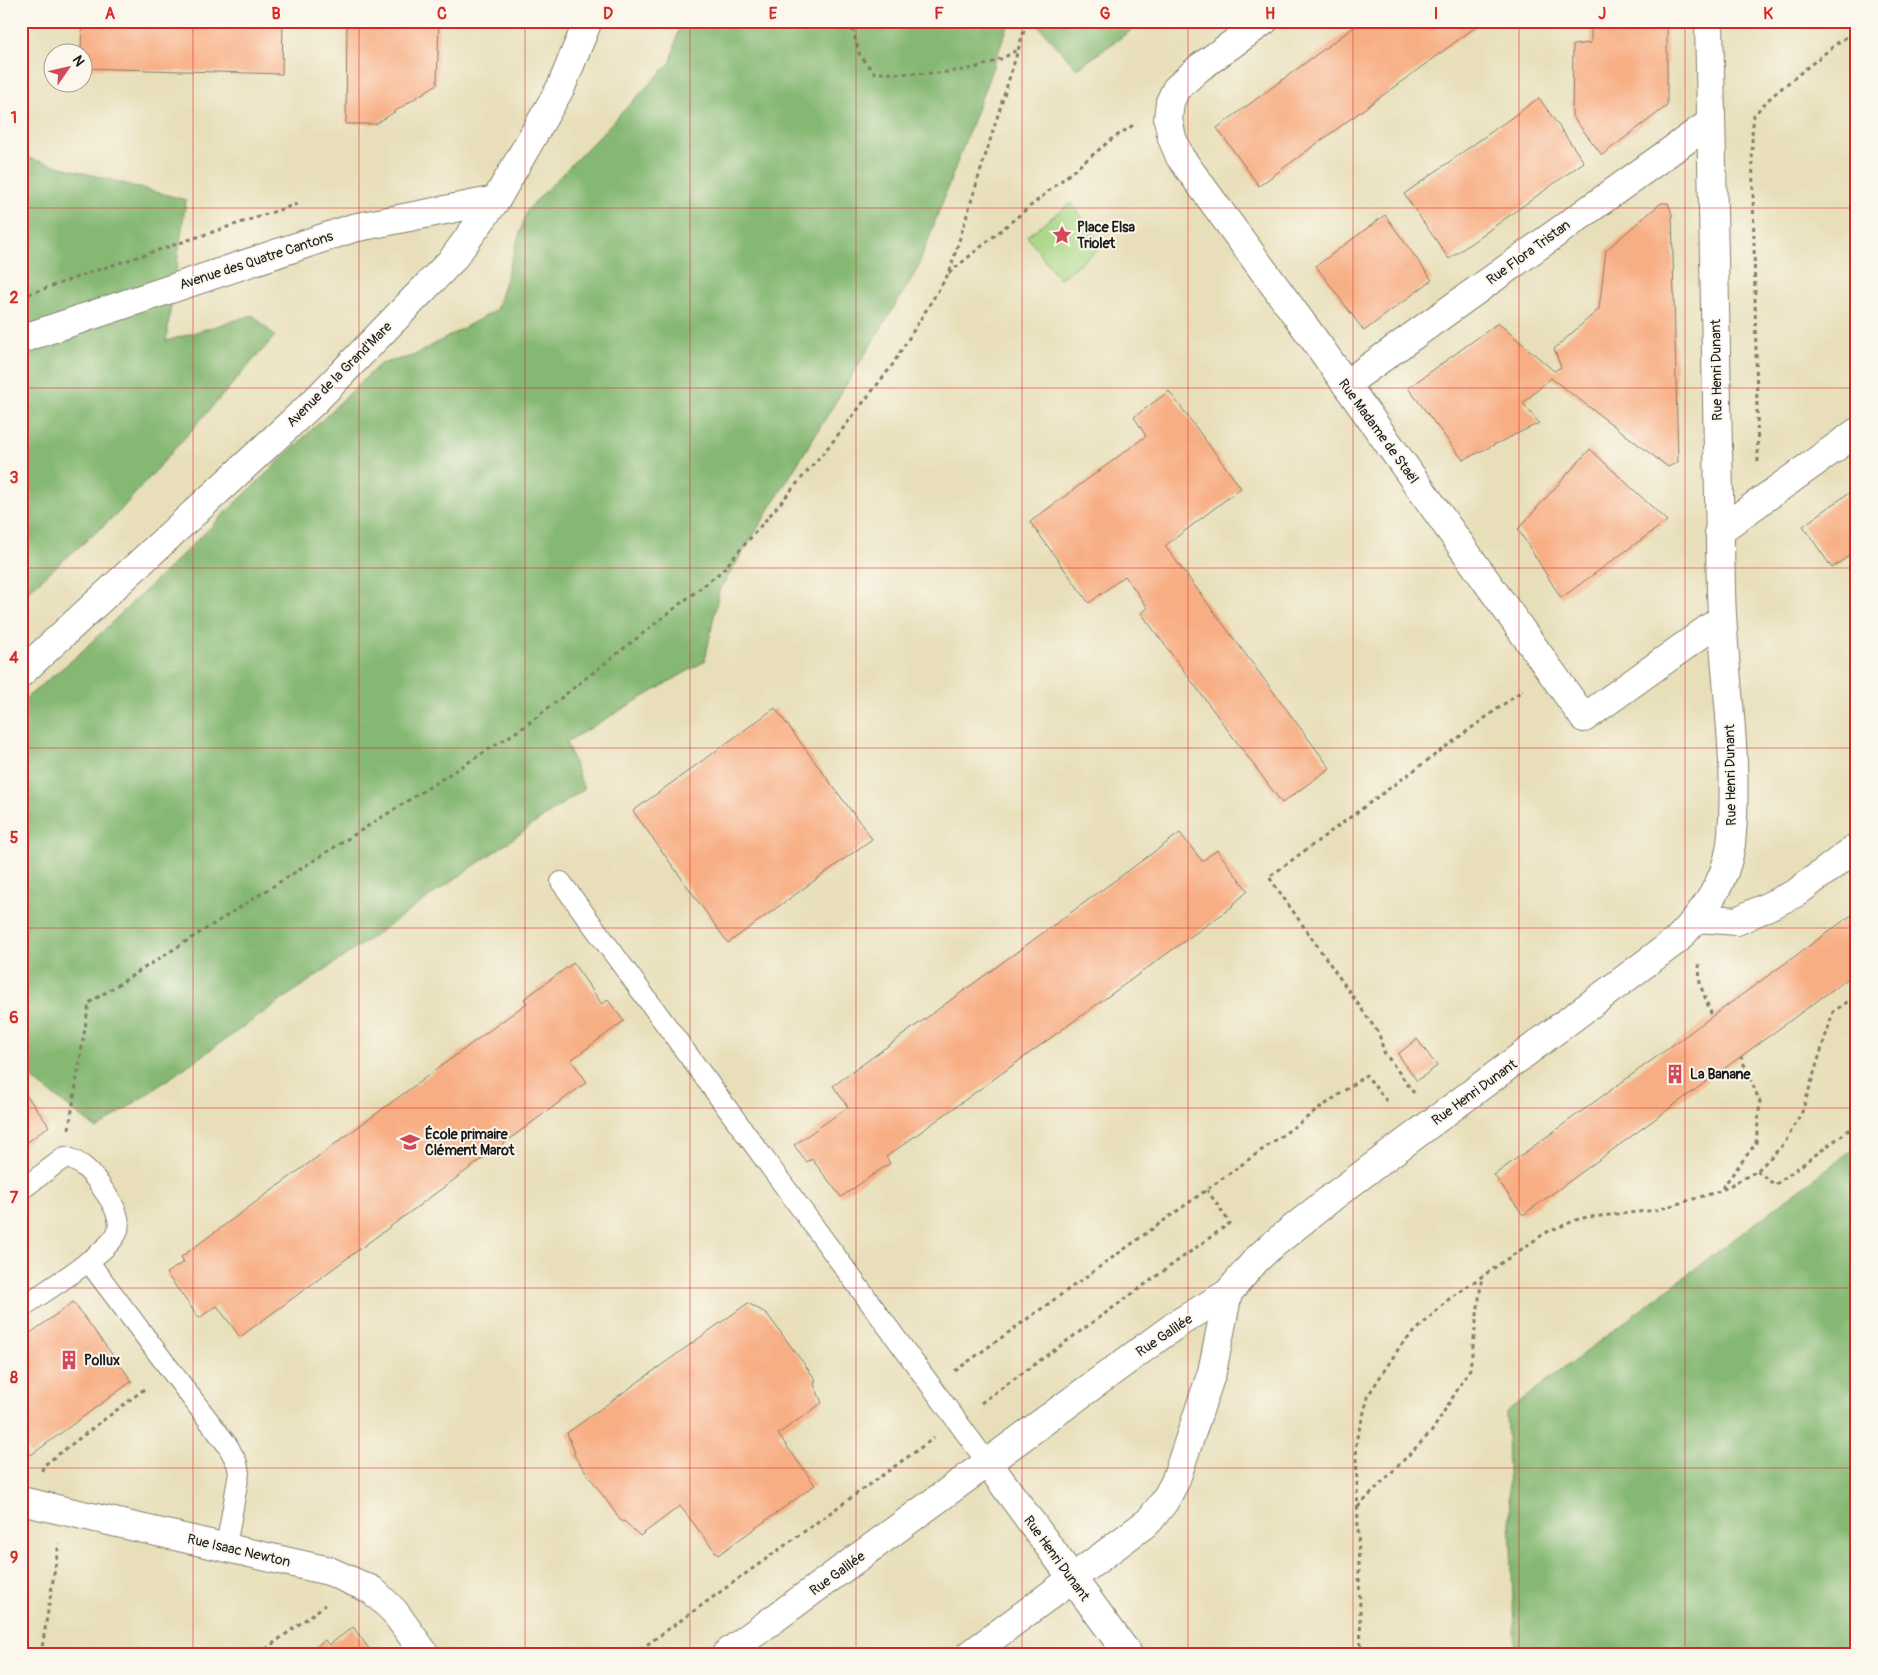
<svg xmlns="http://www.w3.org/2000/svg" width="1878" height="1675" font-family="Pangolin,sans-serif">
<rect width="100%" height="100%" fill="#fbf7ec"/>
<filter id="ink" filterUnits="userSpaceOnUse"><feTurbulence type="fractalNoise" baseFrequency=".02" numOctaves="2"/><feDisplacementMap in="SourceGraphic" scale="10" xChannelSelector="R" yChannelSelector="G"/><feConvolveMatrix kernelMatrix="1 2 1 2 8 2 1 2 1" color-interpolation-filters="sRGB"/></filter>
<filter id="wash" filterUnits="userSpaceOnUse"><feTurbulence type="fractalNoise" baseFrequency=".0096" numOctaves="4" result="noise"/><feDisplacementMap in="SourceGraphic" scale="20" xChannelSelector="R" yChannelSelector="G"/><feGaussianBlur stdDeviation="1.12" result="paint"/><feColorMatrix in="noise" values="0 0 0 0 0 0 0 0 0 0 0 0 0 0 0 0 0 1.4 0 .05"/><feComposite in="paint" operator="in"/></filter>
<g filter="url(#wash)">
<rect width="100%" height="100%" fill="#e8dfba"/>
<!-- green -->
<polygon fill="#a7d784" stroke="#627a50" points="1071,203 1103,246 1059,279 1027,236"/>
<!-- forest -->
<g fill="#85b872" stroke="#506a47">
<polygon points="681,21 1010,21 917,270 719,591 705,661 566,742 584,789 97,1129 21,1070 21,702 77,656 380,364 413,356 496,310 527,210 671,62"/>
<polygon points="1034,21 1144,21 1077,69"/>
<polygon points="21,156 186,200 166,341 253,315 275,336 118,513 21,597"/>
<polygon points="1857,1146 1857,1654 1515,1654 1506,1412"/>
</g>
<g id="blocks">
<!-- building -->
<g fill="#f8ae84">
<polygon points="82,21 283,21 282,74 82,68 82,52 81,52"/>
<polygon points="347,21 439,21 437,84 376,124 346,124"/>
<polygon points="1362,21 1484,21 1259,186 1217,128"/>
<polygon points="1591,21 1667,21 1667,106 1602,155 1572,116 1573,45 1591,43"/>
<polygon points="1539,98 1584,162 1449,259 1404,194"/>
<polygon points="1661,203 1668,203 1672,214 1678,462 1668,467 1551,378 1523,403 1539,423 1463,460 1408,388 1498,323 1554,371 1561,367 1554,349 1599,309 1606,250"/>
<polygon points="1385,215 1432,280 1364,331 1316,266"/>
<polygon points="1169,391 1241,488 1165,546 1330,768 1282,803 1141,613 1148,608 1125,576 1089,603 1030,522 1146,436 1134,417"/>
<polygon points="1590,449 1667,521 1561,598 1518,529"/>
<polygon points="1857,487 1857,550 1832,568 1803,526"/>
<polygon points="775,708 872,839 728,943 633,811"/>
<polygon points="1180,833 1202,861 1217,850 1248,891 1232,905 1233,906 886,1157 890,1163 841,1197 812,1159 807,1162 794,1145 848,1107 833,1086"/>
<polygon points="1857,911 1857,972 1523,1215 1494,1175"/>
<polygon points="573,963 602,1004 608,1000 624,1021 571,1060 587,1082 240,1337 217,1306 199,1318 166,1273 184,1262 181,1257 527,1003 524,999"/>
<polygon points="1417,1039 1437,1066 1417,1081 1398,1054"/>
<polygon points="21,1088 49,1126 21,1147"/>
<polygon points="73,1302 132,1381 31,1455 21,1441 21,1340"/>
<polygon points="748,1303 767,1314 816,1380 814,1384 822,1403 778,1434 815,1485 718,1555 680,1506 640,1536 624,1521 622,1522 573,1454 575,1453 567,1433"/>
<polygon points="353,1627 373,1654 307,1654 325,1640 329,1645"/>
</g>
</g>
</g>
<g filter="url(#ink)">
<use href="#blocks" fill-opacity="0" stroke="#827e6b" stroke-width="1"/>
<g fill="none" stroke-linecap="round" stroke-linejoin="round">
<defs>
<g id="service">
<polyline points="561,882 987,1462"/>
<path d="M21,1190L65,1157C83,1162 94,1175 104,1191C112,1202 123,1219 117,1233C107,1254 43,1292 21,1308"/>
<polyline points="88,1261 228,1446 237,1463 239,1473 226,1547"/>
</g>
<g id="minor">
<polyline points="1264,21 1199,68 1176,89 1170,102 1168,119 1172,138 1180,157 1316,342 1584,718 1722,619"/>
<polyline points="21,339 353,228 496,200"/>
<polyline points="1346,384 1711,122"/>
<polyline points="1719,531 1857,432"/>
<polyline points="1698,918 1737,921 1796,893 1857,847"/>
<polyline points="987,1462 1128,1654"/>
<polyline points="21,1501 329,1571 372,1590 394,1611 425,1654"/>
</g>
<g id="tertiary">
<polyline points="21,673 315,401 452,260 496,200 561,87 588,21"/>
<path d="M726,1654L1177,1324L1228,1293L1256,1260L1270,1247L1335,1195L1677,940C1703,913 1726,883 1731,844C1740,760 1723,674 1721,590C1716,401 1714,211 1709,21"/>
<polyline points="971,1654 1149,1521 1164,1502 1175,1482 1212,1372 1228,1293"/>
</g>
</defs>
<!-- service casing -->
<use href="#service" stroke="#827e6b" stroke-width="22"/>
<!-- minor casing -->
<use href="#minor" stroke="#827e6b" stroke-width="30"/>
<!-- tertiary casing -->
<use href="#tertiary" stroke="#827e6b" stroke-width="30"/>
<!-- path -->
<g stroke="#827e6b" stroke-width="3" stroke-dasharray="4 4" stroke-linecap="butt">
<path d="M850,21L860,56L875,73C922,74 978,77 1018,49"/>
<polyline points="949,273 1112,139 1135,124"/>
<polyline points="21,297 89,273 297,204"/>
<polyline points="1758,462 1752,134 1754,115 1772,96 1840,41 1857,31"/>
<polyline points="1699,964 1700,984 1712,1016"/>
<polyline points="1414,1093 1384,1052 1379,1034 1269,877 1523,690"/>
<polyline points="69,1129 89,1003 524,727 722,571 830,445 891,367 949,273 1027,21"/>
<polyline points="1757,1171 1775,1185 1857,1124"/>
<polyline points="1722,1188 1756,1143 1760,1102 1741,1057"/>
<polyline points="955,1371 1366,1075 1389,1104"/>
<polyline points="981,1403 1230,1223 1207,1190"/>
<polyline points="42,1471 43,1466 147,1387"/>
<polyline points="1358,1507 1432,1431 1470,1369 1482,1276"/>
<polyline points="41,1654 59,1543"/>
<polyline points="259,1654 325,1605"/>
<polyline points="634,1654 934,1438"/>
<polyline points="1361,1654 1356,1441 1369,1394 1401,1345 1449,1299 1545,1233 1581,1218 1657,1210 1720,1191 1757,1171 1784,1144 1802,1112 1833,1012 1857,995"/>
</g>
<!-- service -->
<use href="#service" stroke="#fff" stroke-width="20"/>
<!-- minor -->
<use href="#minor" stroke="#fff" stroke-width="28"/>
<!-- tertiary -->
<use href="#tertiary" stroke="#fff" stroke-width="28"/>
</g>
</g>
<!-- grid -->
<path fill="none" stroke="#d62828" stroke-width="1" stroke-opacity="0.55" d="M193,21V1654M359,21V1654M525,21V1654M690,21V1654M856,21V1654M1022,21V1654M1188,21V1654M1353,21V1654M1519,21V1654M1685,21V1654M21,208H1857M21,388H1857M21,568H1857M21,748H1857M21,928H1857M21,1108H1857M21,1288H1857M21,1468H1857"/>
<!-- icons -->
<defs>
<symbol id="sight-bare" viewBox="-9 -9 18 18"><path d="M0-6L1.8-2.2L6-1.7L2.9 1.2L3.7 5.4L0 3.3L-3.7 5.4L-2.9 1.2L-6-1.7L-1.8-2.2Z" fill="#d1495b" stroke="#fbf7ec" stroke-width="2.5" paint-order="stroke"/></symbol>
<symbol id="building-bare" viewBox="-9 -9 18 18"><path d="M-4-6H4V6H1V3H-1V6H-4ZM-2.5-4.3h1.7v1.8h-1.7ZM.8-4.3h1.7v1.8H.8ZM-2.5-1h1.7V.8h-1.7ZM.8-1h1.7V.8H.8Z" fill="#d1495b" stroke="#fbf7ec" stroke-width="2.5" paint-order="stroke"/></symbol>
<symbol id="school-bare" viewBox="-9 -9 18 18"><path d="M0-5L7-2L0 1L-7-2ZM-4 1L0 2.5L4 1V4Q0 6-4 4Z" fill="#d1495b" stroke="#fbf7ec" stroke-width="2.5" paint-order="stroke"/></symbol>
</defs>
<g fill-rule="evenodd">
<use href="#sight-bare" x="1048" y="221" width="28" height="28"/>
<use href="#building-bare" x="1661" y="1060" width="28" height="28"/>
<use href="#school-bare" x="396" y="1128" width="28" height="28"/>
<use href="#building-bare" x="55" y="1346" width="28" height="28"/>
</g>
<g text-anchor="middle" stroke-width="4" stroke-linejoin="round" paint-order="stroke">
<!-- poi labels -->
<g font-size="14" font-weight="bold" fill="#1c1c1c" stroke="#fbf7ec" text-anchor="start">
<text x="1077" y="232">Place Elsa<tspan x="1077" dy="16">Triolet</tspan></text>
<text x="1690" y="1079">La Banane</text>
<text x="425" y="1139">École primaire<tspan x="425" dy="16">Clément Marot</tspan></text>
<text x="84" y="1365">Pollux</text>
</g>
<!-- street labels -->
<g font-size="14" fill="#1c1c1c" stroke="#fbf7ec">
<text transform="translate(1528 252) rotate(-36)" y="5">Rue Flora Tristan</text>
<text transform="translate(256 260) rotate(-18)" y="5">Avenue des Quatre Cantons</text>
<text transform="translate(1716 370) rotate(-91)" y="5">Rue Henri Dunant</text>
<text transform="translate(339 374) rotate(-45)" y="5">Avenue de la Grand'Mare</text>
<text transform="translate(1379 431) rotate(54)" y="5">Rue Madame de Staël</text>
<text transform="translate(1730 775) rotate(-91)" y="5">Rue Henri Dunant</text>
<text transform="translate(1474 1092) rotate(-36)" y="5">Rue Henri Dunant</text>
<text transform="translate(1164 1335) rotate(-34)" y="5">Rue Galilée</text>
<text transform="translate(239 1550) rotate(13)" y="5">Rue Isaac Newton</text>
<text transform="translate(1057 1558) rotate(54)" y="5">Rue Henri Dunant</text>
<text transform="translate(837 1573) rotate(-36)" y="5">Rue Galilée</text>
</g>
</g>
<!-- margin -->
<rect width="1878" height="1675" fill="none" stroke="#fbf7ec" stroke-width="55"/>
<!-- north arrow -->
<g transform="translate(68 68) rotate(56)"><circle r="24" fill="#fbf7ec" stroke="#a29f99"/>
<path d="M0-4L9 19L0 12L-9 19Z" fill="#d1495b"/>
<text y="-8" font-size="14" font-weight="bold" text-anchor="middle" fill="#1c1c1c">N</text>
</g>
<rect x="28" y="28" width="1822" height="1620" fill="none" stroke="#d62828" stroke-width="2"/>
<g font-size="16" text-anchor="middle" font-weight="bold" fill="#d62828">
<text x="110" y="19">A</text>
<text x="276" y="19">B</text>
<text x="442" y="19">C</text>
<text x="608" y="19">D</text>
<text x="773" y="19">E</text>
<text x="939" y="19">F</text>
<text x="1105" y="19">G</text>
<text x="1270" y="19">H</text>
<text x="1436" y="19">I</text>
<text x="1602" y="19">J</text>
<text x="1768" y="19">K</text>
<text x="14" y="123">1</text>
<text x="14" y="303">2</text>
<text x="14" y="483">3</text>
<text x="14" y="663">4</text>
<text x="14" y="843">5</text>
<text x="14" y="1023">6</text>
<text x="14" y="1203">7</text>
<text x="14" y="1383">8</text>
<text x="14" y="1563">9</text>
</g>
</svg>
